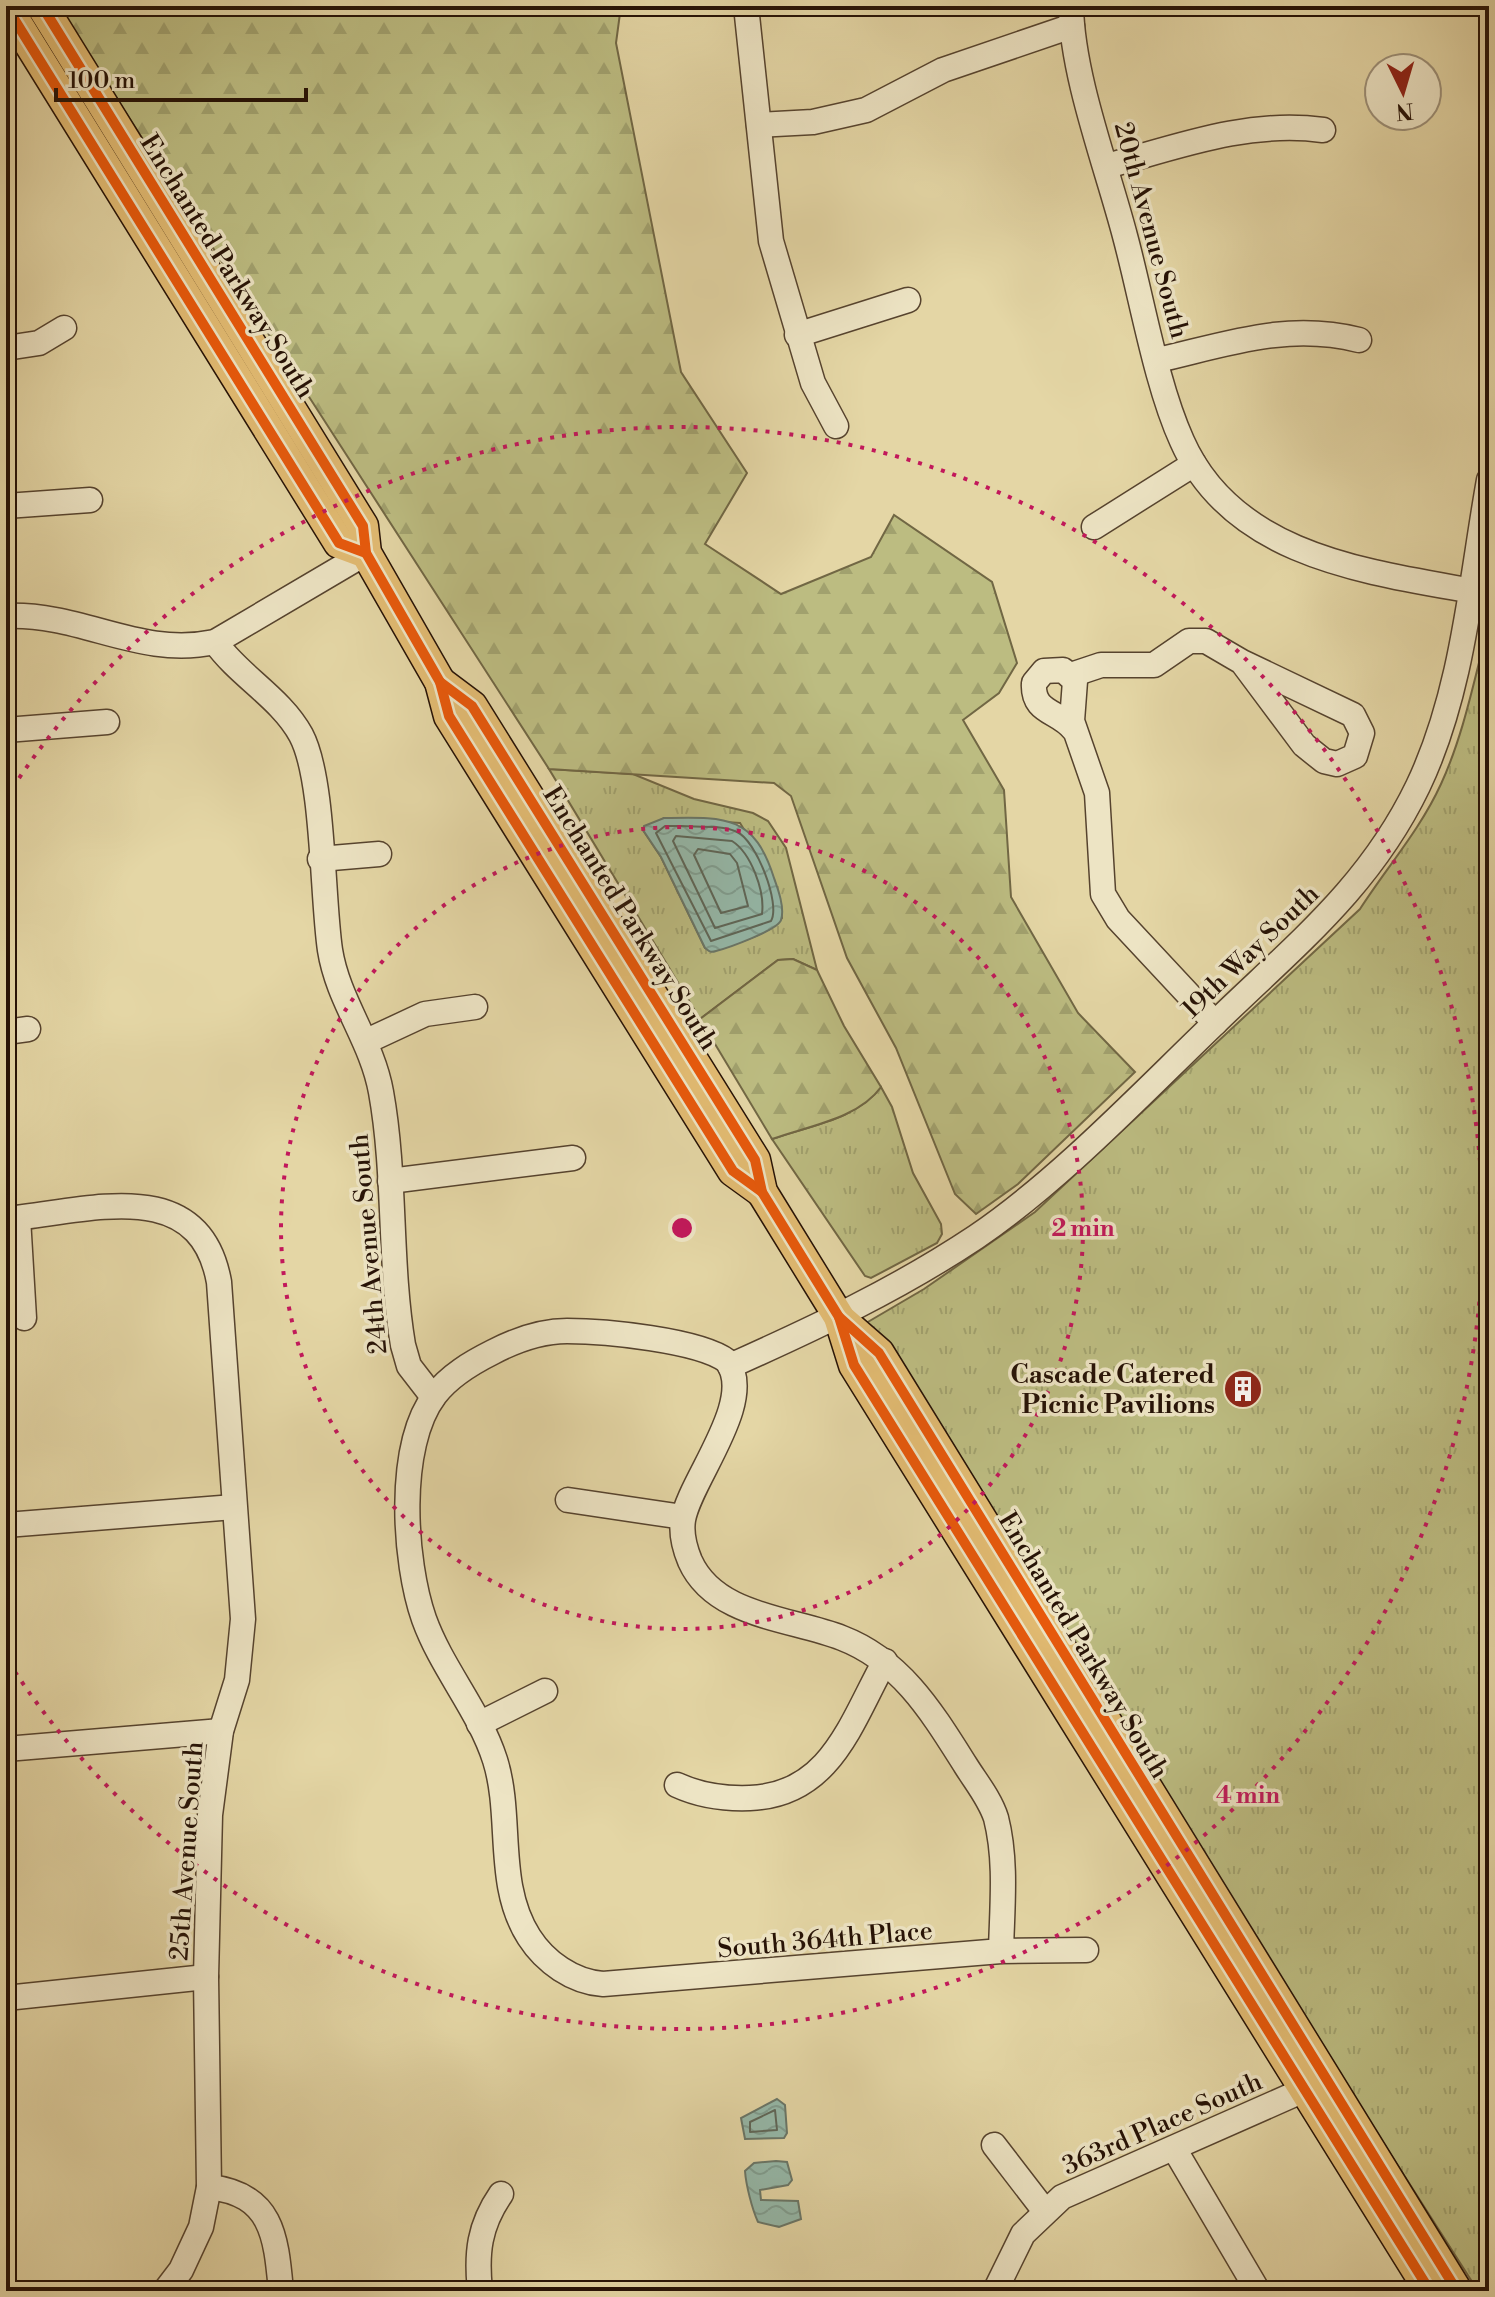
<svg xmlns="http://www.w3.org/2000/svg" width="1495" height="2297" font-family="'Libre Bodoni',serif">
<defs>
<pattern id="grass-tufts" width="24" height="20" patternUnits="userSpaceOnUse" patternTransform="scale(2)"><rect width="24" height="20" fill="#bcbc81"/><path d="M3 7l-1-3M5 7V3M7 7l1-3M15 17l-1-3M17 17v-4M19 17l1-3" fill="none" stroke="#a1a16e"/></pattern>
<pattern id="forest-firs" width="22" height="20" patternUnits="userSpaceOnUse" patternTransform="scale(2)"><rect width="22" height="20" fill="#bcbc81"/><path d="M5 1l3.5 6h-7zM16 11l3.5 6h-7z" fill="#a1a16e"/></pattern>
<pattern id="water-waves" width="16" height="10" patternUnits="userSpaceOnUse" patternTransform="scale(2)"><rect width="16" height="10" fill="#95b9aa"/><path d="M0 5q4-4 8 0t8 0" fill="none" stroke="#809e91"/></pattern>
</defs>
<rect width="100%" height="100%" fill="#e4d6a5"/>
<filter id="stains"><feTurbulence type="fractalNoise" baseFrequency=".0025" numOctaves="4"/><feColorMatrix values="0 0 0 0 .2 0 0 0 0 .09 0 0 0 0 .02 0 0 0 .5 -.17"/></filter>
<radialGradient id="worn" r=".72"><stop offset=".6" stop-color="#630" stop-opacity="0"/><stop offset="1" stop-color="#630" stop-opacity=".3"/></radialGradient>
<!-- grass -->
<g fill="url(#grass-tufts)" stroke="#716744" stroke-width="2" fill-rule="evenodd">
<path d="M1489,623V2291H1478L861,1326L924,1289L1035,1212L1360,909C1387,867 1420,830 1441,784C1464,734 1475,676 1489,623Z"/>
<path d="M549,769L633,774L694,799L753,813L768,821L786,848L817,970L793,959L778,960L700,1019ZM664,818L740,823L774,879L782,918C773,933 720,952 705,948L661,857L643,830Z"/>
<path d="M881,1087L892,1107L913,1173L941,1224L942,1234L937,1243L871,1278L865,1276L772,1139C808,1126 858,1119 881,1087Z"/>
</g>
<!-- forest -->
<g fill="url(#forest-firs)" stroke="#716744" stroke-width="2">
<polygon points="57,6 621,6 616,43 681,372 747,473 705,544 781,594 871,557 894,515 992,582 1017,663 999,693 963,720 1004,790 1011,897 1078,1013 1135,1072 1018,1184 976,1214 955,1194 896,1048 847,958 791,796 774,783 549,769"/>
<path d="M793,959L817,970L844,1026L881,1087C858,1119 808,1126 772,1139L700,1019L778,960Z"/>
</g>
<!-- water -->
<g fill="url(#water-waves)" stroke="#697668" stroke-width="2">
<path d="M664,818C724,817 754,814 774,878C778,889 785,908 781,920C778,930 728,948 716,951C710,953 709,951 705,948L661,857L643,830L644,826Z"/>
<polygon points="777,2099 785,2105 787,2133 784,2138 745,2139 741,2118"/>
<path d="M776,2161L787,2162L792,2180L788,2185L760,2190L761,2200L798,2201L801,2219L779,2227L758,2222C752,2209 746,2185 745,2171L754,2163Z"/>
</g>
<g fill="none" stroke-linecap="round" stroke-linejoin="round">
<!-- shore -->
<g stroke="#5e6658" stroke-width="2">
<path d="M681,826C697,827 723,825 737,832C756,840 781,904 771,921L711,941L656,833L665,826Z"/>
<path d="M676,836L732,841C751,853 765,891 762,914L715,928L673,841Z"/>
<polygon points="698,849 730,854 737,863 748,906 721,913 694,855"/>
<polygon points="775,2110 777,2130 750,2132 750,2122"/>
</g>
<defs>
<g id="minor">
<polyline points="746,6 771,241 813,383 836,426"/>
<path d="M1071,6C1072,76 1107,167 1125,236C1142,299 1156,384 1182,441C1235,561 1378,573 1489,594"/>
<polyline points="759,125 813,122 866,110 943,70 1072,26"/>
<path d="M1107,166C1179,146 1248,120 1323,130"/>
<polyline points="797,335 908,300"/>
<polyline points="6,348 39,343 64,328"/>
<path d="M1158,360C1228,344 1287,322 1359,340"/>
<polyline points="6,506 90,500"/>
<polyline points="1094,527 1194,464"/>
<path d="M6,616C84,613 138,658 215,642L366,553"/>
<path d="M215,642C239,676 281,698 301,735C324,778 322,896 330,950C338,1001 372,1041 381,1092C396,1175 389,1262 403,1345L409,1366L433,1397"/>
<polyline points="1071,675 1101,665 1154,665 1189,641 1206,641 1242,662 1304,745 1324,761 1337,764 1355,756 1362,733 1353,715 1242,662"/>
<polyline points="6,730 107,722"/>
<path d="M1074,730C1059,710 1032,714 1034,683L1044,671L1063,670L1075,681L1072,721L1097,793L1103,894L1118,919L1215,1023"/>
<polyline points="320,859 379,854"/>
<polyline points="6,1032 28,1029"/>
<polyline points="367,1041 425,1014 475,1007"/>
<polyline points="390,1181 573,1158"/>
<polyline points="18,1218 24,1318"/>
<path d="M6,1219C86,1212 199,1172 219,1282L243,1619L237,1680L221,1731L210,1815L206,1977L209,2187L201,2227L181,2270L165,2291"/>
<path d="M730,1366C815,1328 898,1289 976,1237C1060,1180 1142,1093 1215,1023C1294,946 1369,888 1418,786C1463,692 1471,581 1489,480"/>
<polyline points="568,1500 683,1517"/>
<polyline points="6,1525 234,1507"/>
<polyline points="479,1724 545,1691"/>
<polyline points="6,1749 221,1731"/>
<path d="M677,1785C701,1796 724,1799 750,1798C831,1795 851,1722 885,1661"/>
<path d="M1001,1951C1002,1908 1007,1861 996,1818C990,1799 976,1782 966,1766C933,1714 902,1661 842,1638C791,1618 715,1617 690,1561C685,1549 681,1533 683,1520C689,1481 757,1401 727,1361C699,1340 604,1331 567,1331C541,1331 516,1340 493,1352C471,1363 449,1376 435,1395C396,1446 404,1562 424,1619C442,1669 479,1710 495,1760C513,1817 495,1884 529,1937C545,1962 573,1982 603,1984L1001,1951L1086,1950"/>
<polyline points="6,1998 206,1977"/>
<polyline points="994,2145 1044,2210"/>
<polyline points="1175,2150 1258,2291"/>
<path d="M209,2187C273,2194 276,2237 281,2291"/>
<polyline points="6,2290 6,2291"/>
<path d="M480,2291C476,2253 479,2226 501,2194"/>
<polyline points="995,2291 1023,2234 1062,2197 1304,2090"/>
</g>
<g id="major">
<polyline points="6,6 339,543 366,553"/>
<polyline points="42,6 363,526 366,553 440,682 449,716 733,1171 762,1192"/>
<polyline points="440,682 472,706 755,1160 762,1192 839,1317 854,1365 1430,2291"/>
<polyline points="840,1319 879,1353 1457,2291"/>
</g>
</defs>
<!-- minor casing -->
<use href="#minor" stroke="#56432e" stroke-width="27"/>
<!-- major casing -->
<use href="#major" stroke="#261206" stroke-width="33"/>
<!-- minor -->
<use href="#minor" stroke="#ede4c4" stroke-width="24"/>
<!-- major -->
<use href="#major" stroke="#e2bb72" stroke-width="30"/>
<defs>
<g id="cycleway">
<polyline points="6,6 339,543 366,553"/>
<polyline points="42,6 363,526 366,553 440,682 449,716 733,1171 762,1192"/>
<polyline points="440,682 472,706 755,1160 762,1192 839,1317 854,1365 1430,2291"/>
<polyline points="839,1317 879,1353 1457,2291"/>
</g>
</defs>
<!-- cycleway casing -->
<use href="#cycleway" stroke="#ede4c4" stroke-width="15"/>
<!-- cycleway -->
<use href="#cycleway" stroke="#e8590c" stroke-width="10"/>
</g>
<!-- distance rings -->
<g fill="none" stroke="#c2185b" stroke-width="4" stroke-dasharray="4 8">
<circle cx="682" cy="1228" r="401"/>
<path d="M6 798A801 801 0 1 1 6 1658"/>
</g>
<!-- icons -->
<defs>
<symbol id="building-disc" viewBox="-11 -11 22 22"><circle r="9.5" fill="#8f2418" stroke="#ede4c4"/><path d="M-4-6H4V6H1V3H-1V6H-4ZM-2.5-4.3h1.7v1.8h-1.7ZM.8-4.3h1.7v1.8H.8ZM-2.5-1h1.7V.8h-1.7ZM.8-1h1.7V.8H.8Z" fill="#fff"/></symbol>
</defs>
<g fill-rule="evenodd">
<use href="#building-disc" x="1221" y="1367" width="44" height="44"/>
</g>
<g text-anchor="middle" stroke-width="7" stroke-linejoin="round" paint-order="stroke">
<!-- street labels -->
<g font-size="26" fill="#261206" stroke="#ede4c4">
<text transform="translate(1152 230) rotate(75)" y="9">20th Avenue South</text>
<text transform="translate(228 266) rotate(58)" y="9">Enchanted Parkway South</text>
<text transform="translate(631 918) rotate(58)" y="9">Enchanted Parkway South</text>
<text transform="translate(1250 951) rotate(-44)" y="9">19th Way South</text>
<text transform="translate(368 1244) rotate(-95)" y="9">24th Avenue South</text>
<text transform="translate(1084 1645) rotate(59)" y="9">Enchanted Parkway South</text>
<text transform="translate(186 1851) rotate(-86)" y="9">25th Avenue South</text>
<text transform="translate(825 1939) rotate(-5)" y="9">South 364th Place</text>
<text transform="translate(1162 2123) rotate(-24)" y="9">363rd Place South</text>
</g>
<!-- poi labels -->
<g font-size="26" font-weight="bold" fill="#261206" stroke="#ede4c4" text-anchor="end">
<text x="1215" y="1383">Cascade Catered<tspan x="1215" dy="30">Picnic Pavilions</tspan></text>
</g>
</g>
<circle cx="682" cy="1228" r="12" fill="#c2185b" stroke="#ede4c4" stroke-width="4"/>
<g font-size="24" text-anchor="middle" font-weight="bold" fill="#c2185b" stroke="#ede4c4" stroke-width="7" stroke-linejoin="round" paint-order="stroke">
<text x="1083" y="1236">2 min</text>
<text x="1248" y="1803">4 min</text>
</g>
<!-- margin -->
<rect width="1495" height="2297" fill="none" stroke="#e4d6a5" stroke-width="32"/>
<rect x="8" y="8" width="1479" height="2281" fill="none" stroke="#261206" stroke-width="4"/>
<rect x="16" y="16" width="1463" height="2265" fill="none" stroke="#261206" stroke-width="2"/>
<!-- north arrow -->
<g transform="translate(1403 92) rotate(175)"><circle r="38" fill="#ede4c4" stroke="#9d9078" stroke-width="2"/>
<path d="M0-6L14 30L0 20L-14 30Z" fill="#8f2418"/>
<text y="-12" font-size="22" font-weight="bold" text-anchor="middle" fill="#261206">N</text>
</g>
<!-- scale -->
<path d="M56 88v12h250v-12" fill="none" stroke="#261206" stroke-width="4"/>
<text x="68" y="88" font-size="24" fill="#261206" stroke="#ede4c4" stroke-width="6" paint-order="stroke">100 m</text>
<rect width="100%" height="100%" filter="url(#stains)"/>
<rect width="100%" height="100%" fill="url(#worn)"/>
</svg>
